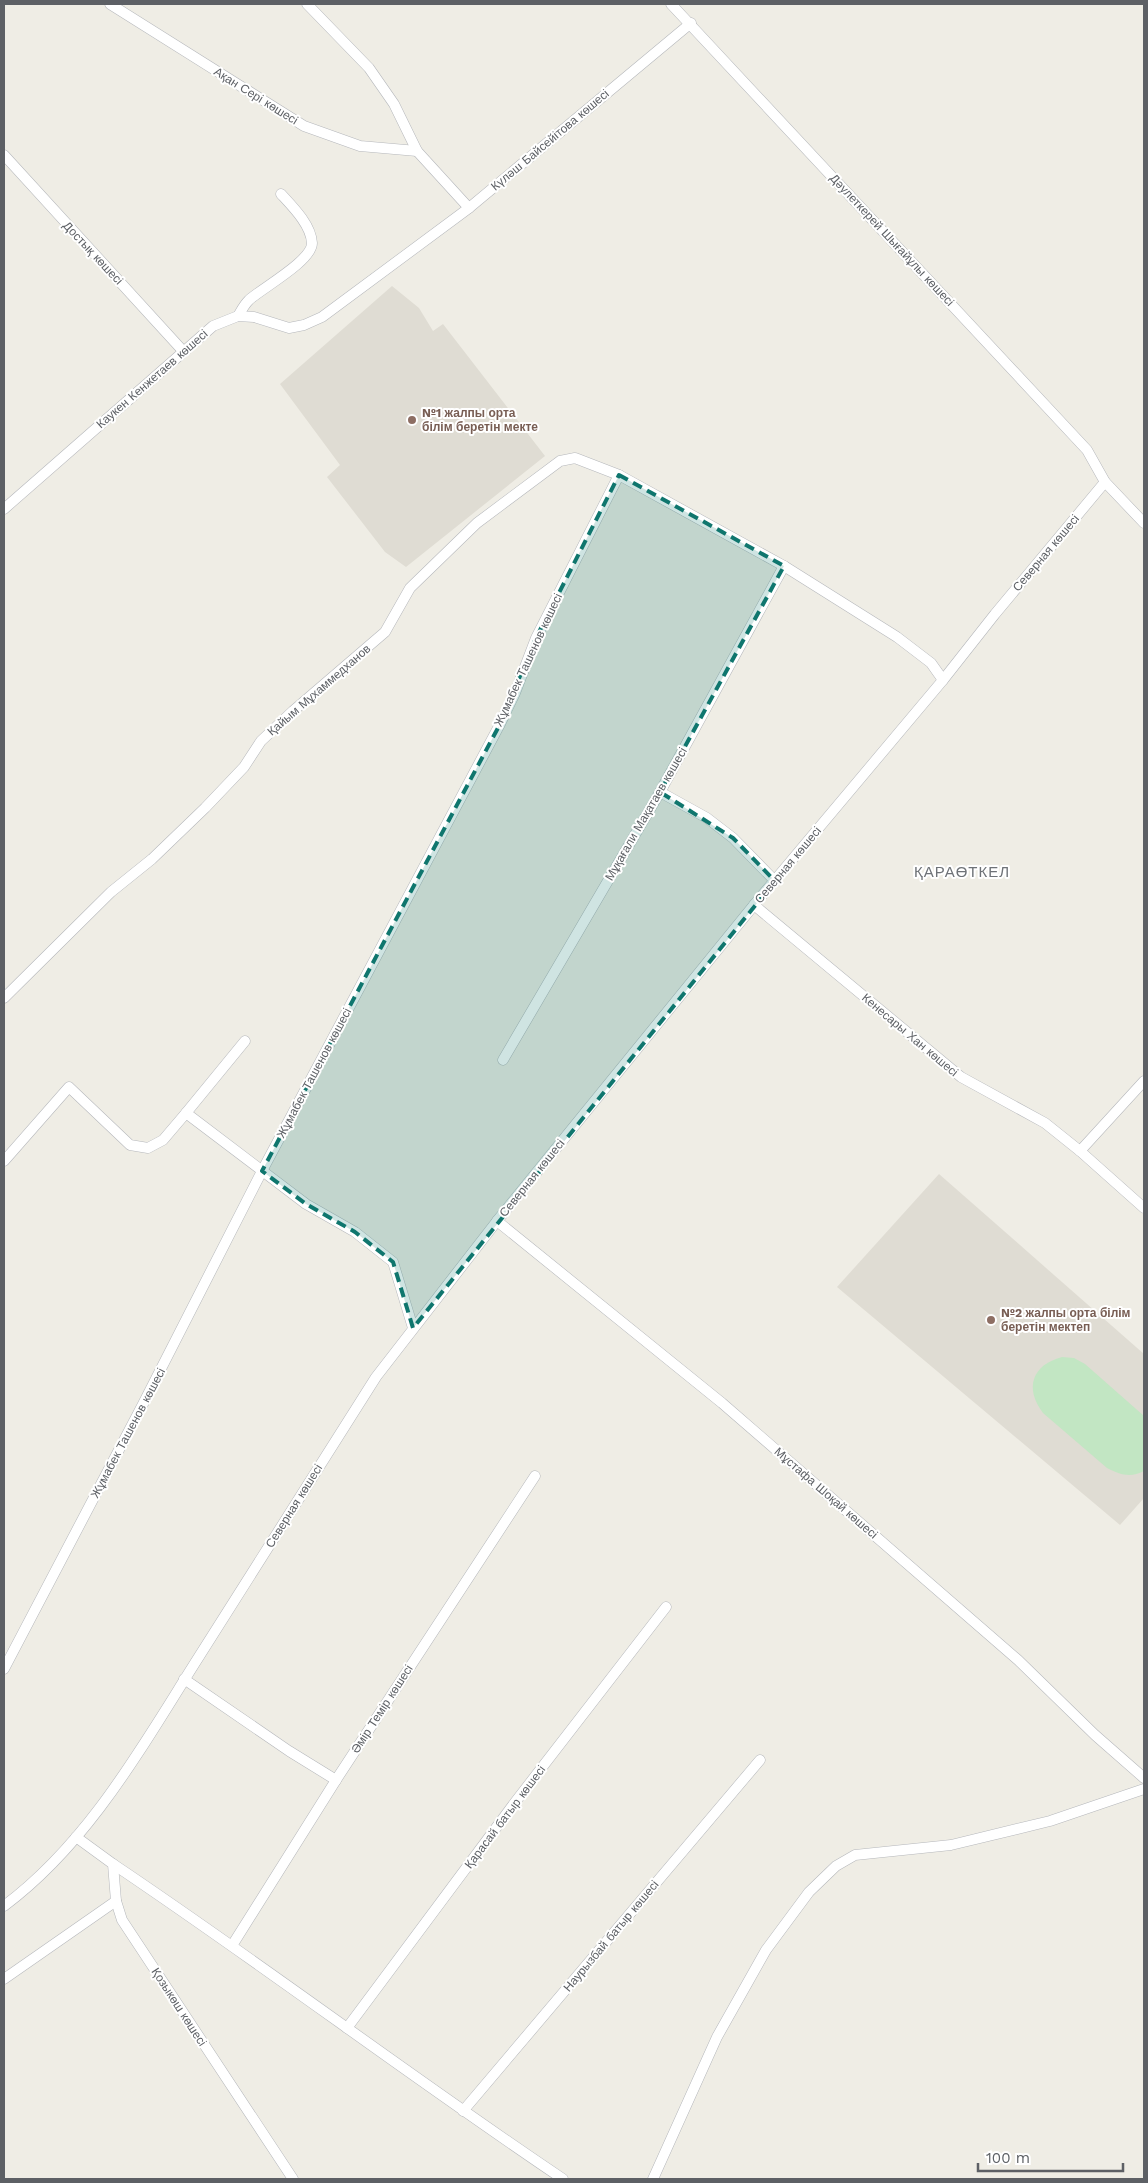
<svg xmlns="http://www.w3.org/2000/svg" width="1148" height="2183" font-family="'Work Sans',sans-serif">
<rect width="100%" height="100%" fill="#efede5"/>
<!-- education -->
<g fill="#dfdcd3">
<polygon points="392,286 419,308 433,331 443,324 545,456 406,567 385,552 327,477 340,465 280,384"/>
<polygon points="939,1174 1144,1354 1144,1498 1120,1525 837,1287"/>
</g>
<!-- green -->
<path fill="#c2e6c3" d="M1062,1357L1074,1358L1085,1364L1144,1416V1471C1131,1478 1120,1475 1107,1468L1043,1413C1024,1388 1032,1365 1062,1357Z"/>
<g fill="none" stroke-linecap="round" stroke-linejoin="round">
<defs>
<g id="minor">
<polyline points="110,4 304,126 360,146 417,151"/>
<polyline points="307,4 369,68 394,104 417,151 469,208 691,23"/>
<polyline points="671,4 1087,450 1105,482 1144,523"/>
<polyline points="4,155 183,351"/>
<path d="M238,316C241,311 244,305 249,300C262,288 312,261 312,243C311,225 293,207 281,194"/>
<polyline points="4,509 213,326 238,316 254,317 289,328 304,325 322,317 469,208"/>
<polyline points="660,792 707,818 733,838 775,881"/>
<polyline points="754,905 961,1077 1045,1123 1080,1151 1144,1208"/>
<polyline points="4,998 111,892 152,859 205,808 244,767 261,741 293,711 385,632 410,588 477,523 560,461 575,458 619,475 784,566 897,637 931,663 943,680"/>
<polyline points="503,1060 660,792 784,566"/>
<polyline points="186,1113 245,1041"/>
<polyline points="1080,1151 1144,1081"/>
<polyline points="4,1161 69,1087 130,1145 148,1148 163,1140 186,1113 306,1204 355,1232 393,1262 413,1328"/>
<polyline points="497,1221 722,1403 1018,1660 1095,1735 1144,1778"/>
<polyline points="4,1669 143,1404 262,1171 499,726 515,693 536,638 619,475"/>
<polyline points="184,1679 289,1751 336,1780"/>
<polyline points="76,1837 113,1864 116,1901 122,1920 293,2179"/>
<path d="M113,1864C265,1966 411,2077 563,2179"/>
<path d="M4,1906C90,1842 144,1743 200,1655C259,1562 317,1470 376,1377L497,1221L754,905L943,680L995,614L1105,482"/>
<polyline points="233,1944 336,1780 535,1476"/>
<polyline points="4,1979 116,1901"/>
<polyline points="347,2028 516,1801 666,1607"/>
<polyline points="463,2111 760,1760"/>
<polyline points="653,2179 717,2037 766,1950 809,1892 836,1866 855,1855 951,1845 1050,1821 1144,1789"/>
</g>
</defs>
<!-- minor casing -->
<use href="#minor" stroke="#b5b7bb" stroke-width="11"/>
<!-- minor -->
<use href="#minor" stroke="#fff" stroke-width="10"/>
</g>
<!-- marked area -->
<path fill="#0f766e" fill-opacity="0.2" stroke="#0f766e" stroke-width="4" stroke-dasharray="10 6" stroke-linejoin="round" d="M619,475L784,566L660,792L733,838L775,881L413,1328L393,1262L355,1232L306,1204L262,1171L499,726L536,638Z"/>
<!-- markers -->
<g fill="#8d6e63" stroke="#fff" stroke-width="2">
<circle cx="412" cy="420" r="5"/>
<circle cx="991" cy="1320" r="5"/>
</g>
<g text-anchor="middle" stroke-width="4" stroke-linejoin="round" paint-order="stroke">
<!-- street labels -->
<g font-size="12" fill="#5d6065" stroke="#fff">
<text transform="translate(256 96) rotate(32)" y="4">Ақан Сері көшесі</text>
<text transform="translate(550 140) rotate(-40)" y="4">Күләш Байсейітова көшесі</text>
<text transform="translate(892 240) rotate(47)" y="4">Дәулеткерей Шығайұлы көшесі</text>
<text transform="translate(93 253) rotate(47)" y="4">Достық көшесі</text>
<text transform="translate(152 379) rotate(-41)" y="4">Каукен Кенжетаев көшесі</text>
<text transform="translate(1046 553) rotate(-50)" y="4">Северная көшесі</text>
<text transform="translate(528 660) rotate(-65)" y="4">Жұмабек Ташенов көшесі</text>
<text transform="translate(319 690) rotate(-41)" y="4">Қайым Мұхаммедханов</text>
<text transform="translate(646 814) rotate(-60)" y="4">Мұқағали Мақатаев көшесі</text>
<text transform="translate(788 865) rotate(-50)" y="4">Северная көшесі</text>
<text transform="translate(910 1035) rotate(40)" y="4">Кенесары Хан көшесі</text>
<text transform="translate(314 1073) rotate(-62)" y="4">Жұмабек Ташенов көшесі</text>
<text transform="translate(532 1178) rotate(-51)" y="4">Северная көшесі</text>
<text transform="translate(128 1433) rotate(-62)" y="4">Жұмабек Ташенов көшесі</text>
<text transform="translate(826 1493) rotate(41)" y="4">Мұстафа Шоқай көшесі</text>
<text transform="translate(294 1506) rotate(-58)" y="4">Северная көшесі</text>
<text transform="translate(382 1709) rotate(-57)" y="4">Әмір Темір көшесі</text>
<text transform="translate(505 1817) rotate(-53)" y="4">Қарасай батыр көшесі</text>
<text transform="translate(611 1936) rotate(-50)" y="4">Наурызбай батыр көшесі</text>
<text transform="translate(179 2007) rotate(57)" y="4">Қозыкөш көшесі</text>
</g>
<!-- education labels -->
<g font-size="12" font-weight="bold" fill="#785e54" stroke="#fff" text-anchor="start">
<text x="422" y="417">№1 жалпы орта<tspan x="422" dy="14">білім беретін мекте</tspan></text>
<text x="1001" y="1317">№2 жалпы орта білім<tspan x="1001" dy="14">беретін мектеп</tspan></text>
</g>
<!-- quarter labels -->
<g font-size="15" letter-spacing="1" fill="#6e7277" stroke="#fff">
<text x="962" y="877">ҚАРАӨТКЕЛ</text>
</g>
</g>
<!-- border -->
<rect width="1148" height="2183" fill="none" stroke="#5d6065" stroke-width="10"/>
<!-- scale -->
<path d="M978 2163v8h145v-8" fill="none" stroke="#5d6065" stroke-width="2.5"/>
<text x="986" y="2163" font-size="15" fill="#5d6065" stroke="#ffffff" stroke-width="4" paint-order="stroke">100 m</text>
</svg>
